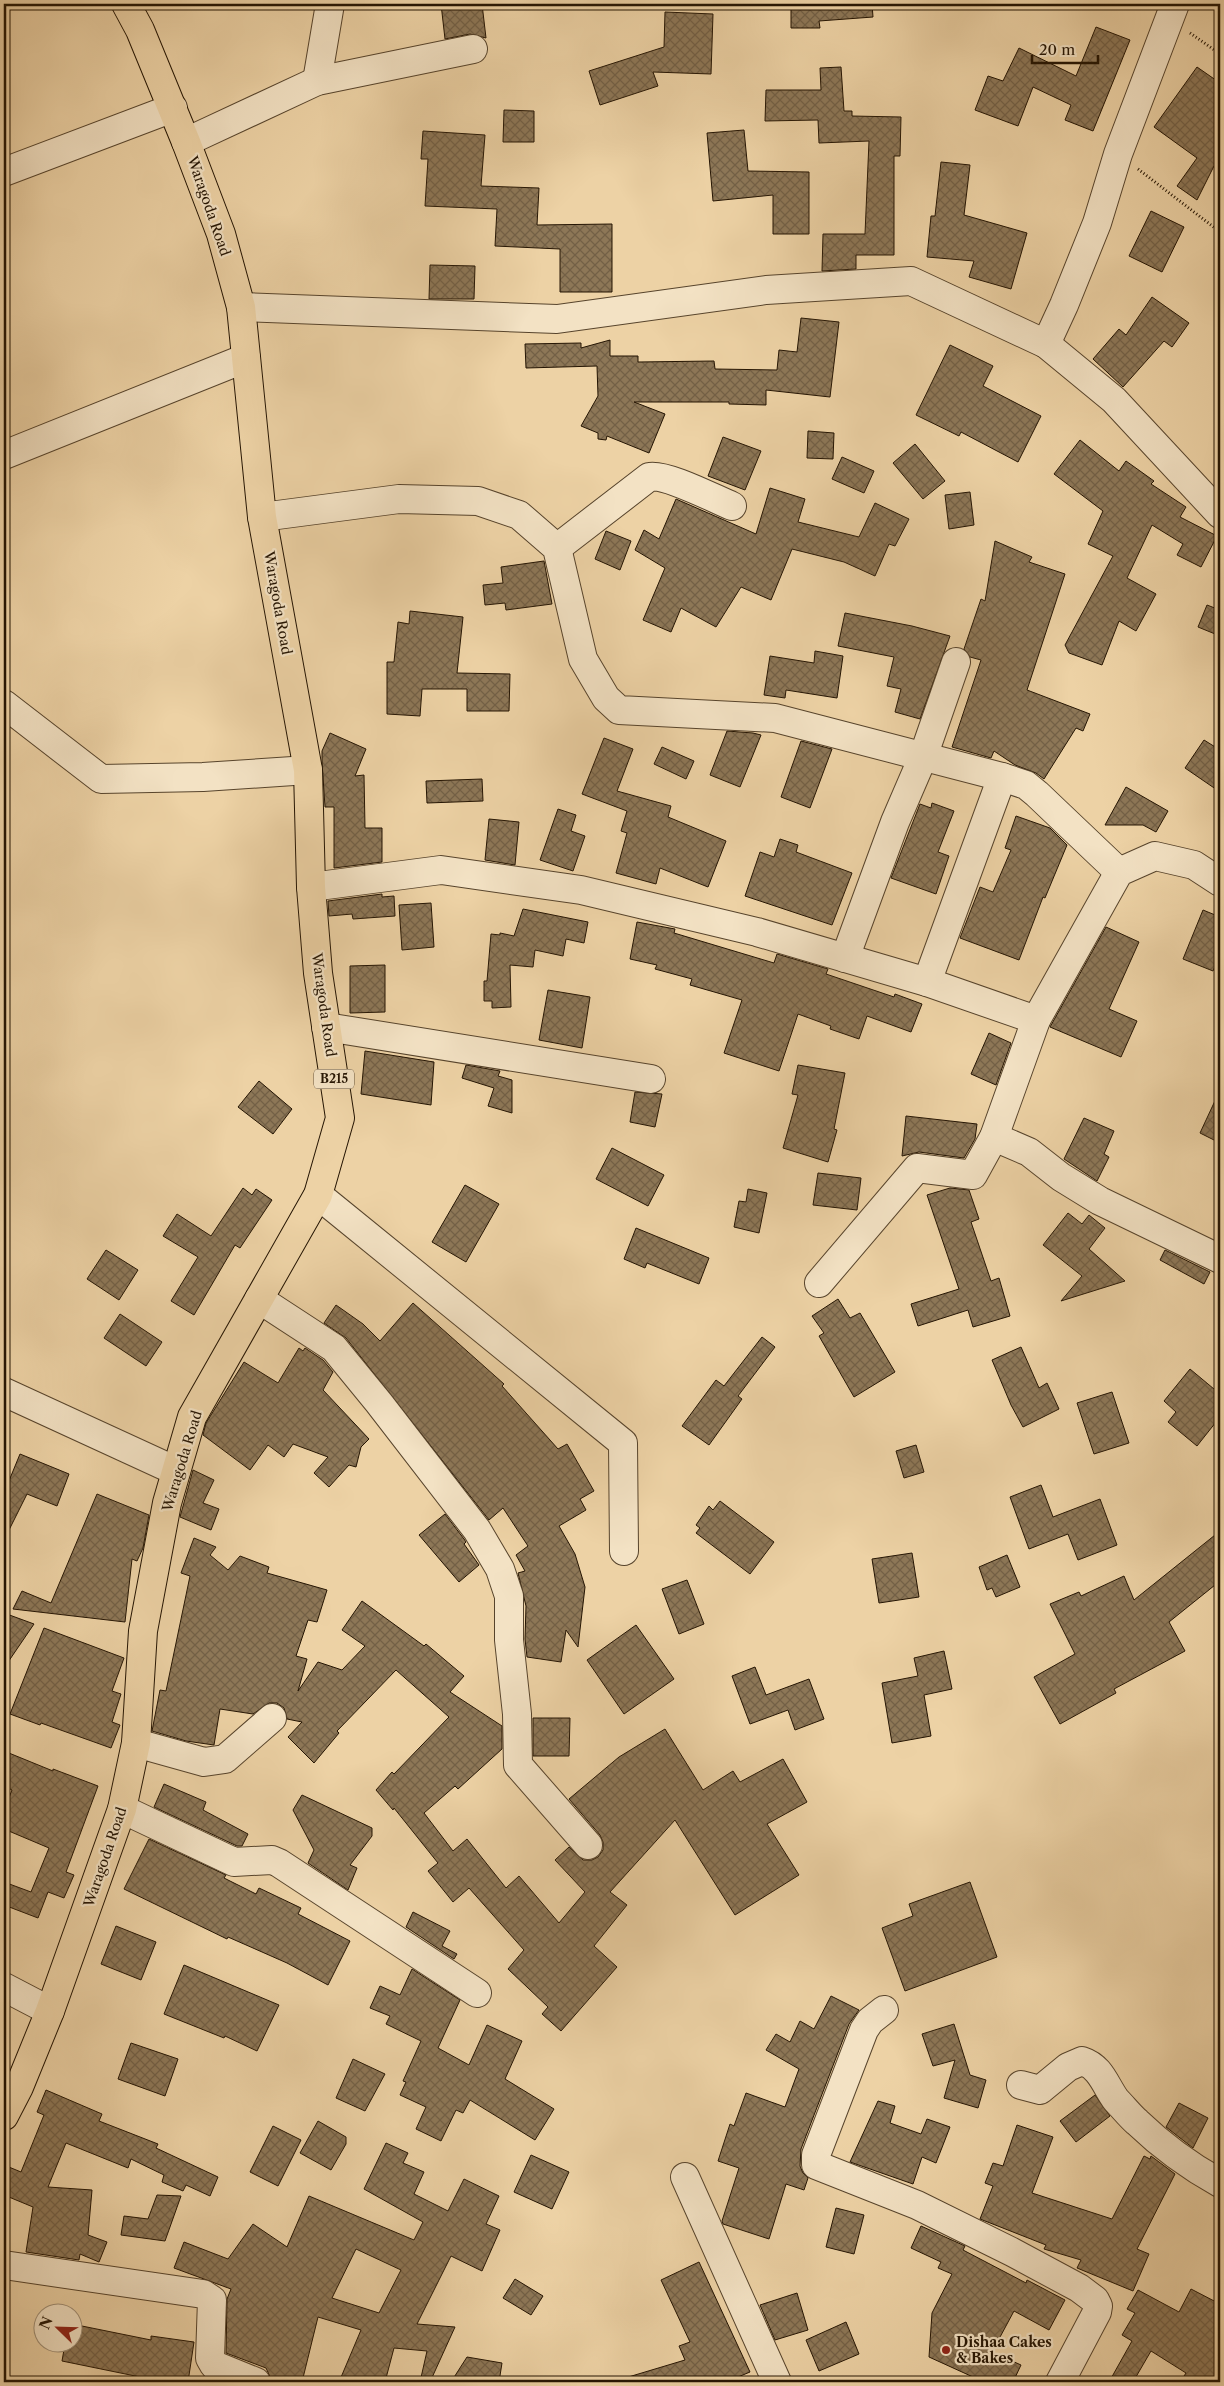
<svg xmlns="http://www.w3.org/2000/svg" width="1224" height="2386" font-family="'Libre Caslon Text',serif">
<defs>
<pattern id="building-cross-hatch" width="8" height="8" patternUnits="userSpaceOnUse" patternTransform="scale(1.25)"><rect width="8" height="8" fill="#8d7757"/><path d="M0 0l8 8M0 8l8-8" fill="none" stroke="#736046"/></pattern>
</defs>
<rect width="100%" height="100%" fill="#edd2a5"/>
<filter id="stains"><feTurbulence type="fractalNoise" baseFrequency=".004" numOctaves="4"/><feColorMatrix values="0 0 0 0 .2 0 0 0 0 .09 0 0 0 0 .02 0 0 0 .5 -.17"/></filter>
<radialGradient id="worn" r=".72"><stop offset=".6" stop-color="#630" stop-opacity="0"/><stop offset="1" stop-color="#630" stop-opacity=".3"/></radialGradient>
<!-- building -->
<g fill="url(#building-cross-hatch)" stroke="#251503" fill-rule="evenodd">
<polygon points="441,4 482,4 486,38 470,34 445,39"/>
<polygon points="791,4 872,4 873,17 819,21 820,28 791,28"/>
<polygon points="665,12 713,14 711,74 653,72 658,86 600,105 589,71 664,47"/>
<polygon points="1096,27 1130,40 1093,131 1065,120 1071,105 1033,87 1018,126 975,110 988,76 1003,81 1019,48 1076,76"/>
<polygon points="841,67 844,111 852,111 852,116 901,117 900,156 894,156 894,255 856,255 856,269 822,271 823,234 865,234 869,141 819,143 818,120 765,121 766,90 821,90 820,68"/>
<polygon points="1197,67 1220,83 1220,168 1214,166 1197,200 1177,186 1197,158 1154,127"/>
<polygon points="504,110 534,111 534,142 503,142"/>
<polygon points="744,130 748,171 809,172 809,234 773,234 773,195 713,201 707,133"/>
<polygon points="423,131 485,135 481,186 539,188 537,225 612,224 612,292 560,292 560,249 495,246 497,209 425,206 428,159 421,159"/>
<polygon points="941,162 970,165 964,215 1027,233 1011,289 969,277 974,261 927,257 931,216 935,216"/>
<polygon points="1151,211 1184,227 1162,272 1129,256"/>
<polygon points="430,265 475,266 474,299 429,299"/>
<polygon points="1152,297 1189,323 1172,347 1164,341 1123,387 1093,359 1119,329 1126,335"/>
<polygon points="801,318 839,322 830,397 766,390 766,405 729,404 729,402 634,402 665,414 649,453 607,436 606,440 598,439 598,433 581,426 598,396 597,366 526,368 525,344 581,343 581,348 610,340 610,356 638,356 638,362 714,361 715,369 777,370 779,350 797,352"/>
<polygon points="950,345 993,366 983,386 1041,416 1018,462 961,432 959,436 916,415"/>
<polygon points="808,431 834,433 833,459 807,458"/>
<polygon points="723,437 761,451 745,490 708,476"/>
<polygon points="1080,440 1119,471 1126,461 1154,481 1151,484 1186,507 1180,517 1217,536 1201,567 1177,555 1183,544 1152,525 1127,578 1156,594 1136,631 1119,621 1102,665 1069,653 1065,645 1113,556 1088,544 1103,511 1054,474"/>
<polygon points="915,444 945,481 923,499 893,463"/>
<polygon points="842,457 874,471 864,493 832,479"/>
<polygon points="770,488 805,499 798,522 859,537 875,503 909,519 895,546 889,544 875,576 844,562 792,549 771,600 741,587 716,627 681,608 671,632 643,620 665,568 635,550 644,530 659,539 676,499 756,534"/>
<polygon points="970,492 974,525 949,529 945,495"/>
<polygon points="606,531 631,541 620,570 595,559"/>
<polygon points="995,541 1032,557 1029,562 1065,574 1027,690 1090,714 1083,731 1076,728 1044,779 1036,773 1015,765 994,751 991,758 952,747 981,660 970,657 964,649 981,599 985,601"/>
<polygon points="544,561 552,604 506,610 505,603 485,605 483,585 503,583 501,567"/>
<polygon points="1207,605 1220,610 1220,636 1198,627"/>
<polygon points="410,611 463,617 457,673 510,674 509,711 467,711 467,689 422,689 420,716 387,714 387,662 394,662 398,622 409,624"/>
<polygon points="845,613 912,626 950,636 920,719 895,712 901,689 887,686 894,657 838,646"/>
<polygon points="815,651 843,656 837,698 786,690 785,698 764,695 770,656 814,663"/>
<polygon points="727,731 753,733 761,735 740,787 710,775"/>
<polygon points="330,733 366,749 355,776 364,775 365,828 382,828 382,862 334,868 334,807 325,807 322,762 322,751"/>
<polygon points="604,738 633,749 617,791 671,806 668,817 726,841 708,887 660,868 656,884 616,873 627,833 621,831 627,811 582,794"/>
<polygon points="1204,740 1220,750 1220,792 1185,768"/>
<polygon points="801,741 832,749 810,808 781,797"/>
<polygon points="662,747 694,761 686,779 654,764"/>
<polygon points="482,779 483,801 427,803 426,781"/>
<polygon points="1126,787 1168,811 1156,832 1143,825 1105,825"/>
<polygon points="932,803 954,811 938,852 949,856 936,894 891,878 920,804 931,808"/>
<polygon points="558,809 576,815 571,831 585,836 573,871 540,860"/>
<polygon points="1016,816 1050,828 1067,845 1045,898 1043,897 1019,960 960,938 980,887 993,892 1011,850 1005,848"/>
<polygon points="489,819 519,822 515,865 485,860"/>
<polygon points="780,839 798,845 796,852 852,873 832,925 745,896 760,852 774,857"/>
<polygon points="382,894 382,897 394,896 395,916 353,919 352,914 329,916 328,901"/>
<polygon points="431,903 434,947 402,950 399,905"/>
<polygon points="523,909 588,922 584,943 566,939 563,956 535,950 533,967 510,965 511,1007 492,1008 492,1001 484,1001 484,981 487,981 491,934 500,935 500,933 514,936"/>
<polygon points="1203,910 1220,917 1220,954 1213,971 1183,959"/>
<polygon points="637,922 675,929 674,933 774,963 777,954 828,969 826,974 894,997 895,994 922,1004 911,1032 867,1016 859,1039 830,1029 831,1026 798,1014 779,1071 724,1053 742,1000 690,985 692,979 655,969 657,965 630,959"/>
<polygon points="1106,927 1139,942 1109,1009 1137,1021 1121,1057 1050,1027"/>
<polygon points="385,965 385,1012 350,1013 350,966"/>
<polygon points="548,990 590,997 582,1048 539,1040"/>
<polygon points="989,1033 1011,1043 996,1085 971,1074"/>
<polygon points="365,1051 434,1062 431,1105 361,1094"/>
<polygon points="466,1065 500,1071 498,1076 512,1080 512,1113 488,1106 494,1088 462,1078"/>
<polygon points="798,1065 845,1073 834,1129 837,1130 828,1162 783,1148 798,1095 792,1094"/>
<polygon points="259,1081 292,1109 273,1134 238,1107"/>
<polygon points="1220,1090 1220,1143 1200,1133"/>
<polygon points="635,1092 662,1094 655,1127 630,1122"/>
<polygon points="906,1116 977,1124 975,1139 964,1158 919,1152 902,1156"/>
<polygon points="1084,1118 1114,1131 1104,1154 1109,1157 1097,1181 1064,1159"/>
<polygon points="612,1148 664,1175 648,1206 596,1179"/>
<polygon points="818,1173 861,1178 857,1210 813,1205"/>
<polygon points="465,1185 499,1204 466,1262 432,1242"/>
<polygon points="243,1188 252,1195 256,1189 272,1200 240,1248 235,1245 194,1315 171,1301 198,1257 163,1236 177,1214 211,1236"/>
<polygon points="950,1188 969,1190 979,1219 971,1222 991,1281 999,1278 1010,1316 973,1327 968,1310 918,1326 911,1304 959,1289 927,1195"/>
<polygon points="748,1189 767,1193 759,1233 734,1227 739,1201 746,1202"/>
<polygon points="1068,1213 1082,1224 1089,1215 1105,1228 1089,1249 1125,1281 1061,1301 1082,1276 1043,1245"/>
<polygon points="636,1228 709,1258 699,1284 647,1263 645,1268 624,1259"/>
<polygon points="106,1250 138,1270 119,1300 87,1279"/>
<polygon points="1165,1250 1210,1272 1204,1284 1160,1260"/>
<polygon points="838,1299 850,1318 860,1313 895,1372 854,1397 819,1336 824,1333 812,1316"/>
<polygon points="413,1303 504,1384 502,1386 558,1449 567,1444 594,1491 580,1499 586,1510 559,1526 575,1554 585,1587 578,1647 566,1630 561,1662 527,1657 525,1639 526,1606 518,1573 525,1571 516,1555 528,1546 503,1508 489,1520 346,1338 324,1323 336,1305 363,1324 380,1341"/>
<polygon points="120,1314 162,1342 146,1366 104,1338"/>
<polygon points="762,1337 775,1347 738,1396 742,1399 709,1445 682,1426 716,1380 724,1386"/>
<polygon points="1021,1347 1039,1388 1047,1383 1059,1409 1023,1427 1011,1405 992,1360"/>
<polygon points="299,1348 303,1351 305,1348 323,1360 333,1372 323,1390 369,1439 361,1447 356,1467 349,1465 329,1487 314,1473 328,1457 293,1444 284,1457 268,1445 250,1470 203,1435 206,1423 244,1362 278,1383"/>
<polygon points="1190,1369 1220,1394 1220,1417 1197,1446 1168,1422 1176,1412 1164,1401"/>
<polygon points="1112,1392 1129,1443 1094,1454 1077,1403"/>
<polygon points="916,1445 924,1472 904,1478 896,1451"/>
<polygon points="20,1454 69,1474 57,1506 27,1494 4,1540 4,1493"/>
<polygon points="193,1470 214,1480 203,1503 219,1509 211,1530 180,1517"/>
<polygon points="1041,1485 1053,1517 1100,1499 1117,1545 1078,1560 1068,1534 1029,1549 1010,1497"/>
<polygon points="97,1494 149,1515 143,1548 137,1561 132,1559 125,1622 13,1609 22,1591 51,1603"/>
<polygon points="720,1501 774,1542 750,1574 696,1533 700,1528 696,1525 709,1506 713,1510"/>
<polygon points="445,1514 464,1539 466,1542 464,1544 479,1565 459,1582 419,1535"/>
<polygon points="1220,1531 1220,1581 1169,1622 1185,1651 1114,1689 1116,1693 1060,1724 1034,1677 1075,1654 1050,1604 1079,1592 1081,1596 1124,1576 1134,1600"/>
<polygon points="194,1538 216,1547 210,1555 228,1570 240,1556 269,1567 267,1573 327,1590 317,1622 308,1620 296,1656 307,1659 298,1691 318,1662 342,1670 365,1646 342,1630 362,1601 424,1646 426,1644 464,1676 450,1692 502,1726 502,1749 458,1789 455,1786 424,1813 453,1851 467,1839 506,1888 519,1876 559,1923 585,1892 555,1860 569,1847 583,1860 592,1860 598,1857 603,1850 603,1842 600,1835 569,1799 619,1757 665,1729 703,1790 733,1771 740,1782 783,1759 807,1802 767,1824 799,1875 735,1915 675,1820 610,1892 627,1905 594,1946 617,1967 561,2031 542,2014 548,2007 508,1969 524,1950 469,1888 453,1902 428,1871 438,1863 394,1808 393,1810 376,1790 392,1772 394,1774 449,1717 396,1670 337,1731 339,1733 314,1763 288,1737 302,1722 287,1719 284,1708 277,1703 269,1703 253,1714 220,1709 214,1745 186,1741 152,1731 160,1690 166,1691 190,1576 181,1573"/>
<polygon points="912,1553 919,1597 879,1603 872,1559"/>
<polygon points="1007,1555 1020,1587 996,1597 992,1588 987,1590 979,1567"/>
<polygon points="687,1580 704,1624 679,1634 662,1589"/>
<polygon points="4,1613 34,1624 4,1668"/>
<polygon points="636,1625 674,1679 624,1714 587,1660"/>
<polygon points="44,1628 124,1658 112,1691 121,1694 112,1722 120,1725 111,1748 41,1723 40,1725 10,1714"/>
<polygon points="944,1651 952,1689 924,1695 931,1736 892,1743 882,1683 918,1676 914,1658"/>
<polygon points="755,1667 766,1695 809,1679 824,1719 795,1730 788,1710 750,1724 732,1676"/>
<polygon points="533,1718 570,1718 569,1756 533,1756"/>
<polygon points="4,1751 53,1771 53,1769 98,1786 66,1872 74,1875 64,1898 48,1892 38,1918 4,1905 4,1882 31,1892 49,1848 4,1829 4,1810 12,1790 4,1786"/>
<polygon points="164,1784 206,1802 203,1810 248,1834 242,1846 237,1846 154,1807"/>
<polygon points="302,1795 372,1828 372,1836 350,1865 357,1868 348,1890 308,1863 314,1850 293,1810"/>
<polygon points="149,1839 226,1875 224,1878 256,1894 259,1888 301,1908 298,1914 350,1941 328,1985 287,1963 228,1937 227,1939 124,1889"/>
<polygon points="970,1882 997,1957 905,1991 882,1928 913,1916 909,1904"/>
<polygon points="413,1912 450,1931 442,1946 457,1954 454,1959 406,1927"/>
<polygon points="116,1926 156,1942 141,1980 101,1964"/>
<polygon points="184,1965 279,2005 257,2051 225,2036 224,2038 164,2014"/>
<polygon points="412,1969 460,2000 438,2048 469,2065 487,2025 522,2041 505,2079 554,2109 535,2140 470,2100 463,2113 456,2110 441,2141 416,2129 426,2107 400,2095 406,2082 403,2081 421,2041 386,2024 390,2016 370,2008 380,1986 400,1995"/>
<polygon points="831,1996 859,2010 849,2024 801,2149 800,2166 803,2173 808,2178 804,2190 786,2184 769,2239 723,2224 722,2221 739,2168 718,2161 730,2124 734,2126 746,2093 785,2107 799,2069 766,2050 776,2034 790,2042 800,2021 814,2029"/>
<polygon points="954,2024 970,2075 986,2080 978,2108 944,2098 955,2060 933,2066 922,2034"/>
<polygon points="131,2043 178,2059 165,2096 118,2079"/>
<polygon points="353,2059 385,2074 365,2111 336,2098"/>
<polygon points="46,2090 102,2114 99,2121 158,2144 156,2148 218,2177 210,2196 186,2185 183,2191 162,2182 164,2175 131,2159 128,2168 66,2143 48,2187 92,2190 88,2235 107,2242 99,2262 80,2254 79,2260 26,2252 33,2207 4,2195 4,2165 21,2172 44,2115 37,2112"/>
<polygon points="1095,2095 1110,2116 1076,2142 1060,2121"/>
<polygon points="878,2101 895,2106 890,2123 921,2134 927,2119 950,2127 936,2163 922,2157 913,2184 850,2162"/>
<polygon points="1179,2103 1208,2118 1193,2148 1166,2127"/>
<polygon points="318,2121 346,2137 346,2144 331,2170 300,2153"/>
<polygon points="1017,2125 1053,2137 1032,2193 1112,2219 1144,2156 1150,2159 1151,2156 1175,2174 1137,2249 1149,2254 1133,2291 1077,2268 1081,2260 1044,2249 1046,2245 980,2219 993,2186 985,2183 993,2163 1003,2166"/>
<polygon points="273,2126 301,2140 278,2186 250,2172"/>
<path d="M386,2143L408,2153L403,2163L424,2172L414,2194L448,2211L464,2179L499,2196L486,2224L500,2230L482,2271L451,2256L417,2324L455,2327L430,2382H420L427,2351L394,2348L385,2382H339L361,2330L318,2317L302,2382H284L271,2379L266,2368L226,2353L227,2299L231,2289L174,2268L184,2242L228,2259L253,2224L287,2247L309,2196L414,2240L423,2222L364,2189ZM356,2249L401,2270L379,2313L332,2298Z"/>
<polygon points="531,2155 569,2172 552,2209 514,2192"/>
<polygon points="157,2195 181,2196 165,2241 121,2235 124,2216 148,2219"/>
<polygon points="836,2208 864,2215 854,2254 826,2247"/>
<polygon points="921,2226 965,2246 963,2250 1026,2283 1027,2280 1065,2300 1049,2330 1014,2311 992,2352 1021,2365 1013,2382 984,2382 929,2357 932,2313 952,2274 938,2268 941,2262 911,2248"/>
<polygon points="699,2262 750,2372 726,2382 626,2382 625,2378 685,2360 679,2346 690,2342 661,2280"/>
<polygon points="515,2279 543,2296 531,2315 503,2298"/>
<polygon points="1191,2289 1220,2304 1220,2372 1214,2382 1180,2382 1186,2373 1151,2351 1133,2382 1109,2382 1132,2341 1122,2335 1135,2313 1127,2309 1138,2290 1179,2312"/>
<polygon points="797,2293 808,2330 775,2340 760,2305"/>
<polygon points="846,2322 859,2354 819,2371 806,2340"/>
<polygon points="72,2324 151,2340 151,2336 194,2342 188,2382 144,2382 145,2378 62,2361 65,2344 72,2344"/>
<polygon points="467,2357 502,2363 499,2382 451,2382"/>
</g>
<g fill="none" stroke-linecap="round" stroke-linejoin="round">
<defs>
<g id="minor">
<polyline points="317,81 330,4"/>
<polyline points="186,142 317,81 473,49"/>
<polyline points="4,172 173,108"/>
<polyline points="241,307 557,319 766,290 911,281 1046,344 1114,400 1220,514"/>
<polyline points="1046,344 1064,305 1097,223 1118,154 1175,4"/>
<polyline points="4,455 246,358"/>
<polyline points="262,517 399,499 478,501 519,515 557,548 583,659 606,698 619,710 775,718 1002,777 1026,785 1037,794 1119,872"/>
<path d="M557,548L649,477C665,473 715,499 732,506"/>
<polyline points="4,704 101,779 203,777 308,770"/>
<polyline points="311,887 441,870 581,890 757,932 927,982 1036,1020"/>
<polyline points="845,958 895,822 923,757 956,662"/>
<polyline points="927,982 1002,777"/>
<polyline points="326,1027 651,1079"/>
<polyline points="994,1137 1029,1152 1061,1177 1100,1201 1220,1259"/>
<polyline points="318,1195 623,1443 624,1551"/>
<polyline points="819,1283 917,1168 973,1175 994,1137 1036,1020 1119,872 1155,856 1194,865 1220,882"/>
<polyline points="259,1299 334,1348 379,1403 477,1530 500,1569 509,1596 509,1640 517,1714 518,1765 588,1845"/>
<polyline points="4,1392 176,1471"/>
<polyline points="136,1743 204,1762 225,1759 272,1718"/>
<polyline points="122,1809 234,1862 272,1860 279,1863 477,1993"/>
<polyline points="4,1987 50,2011"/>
<polyline points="884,2010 870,2021 864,2030 816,2155 816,2165 917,2205 1012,2252 1079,2288 1095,2300 1098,2306 1097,2312 1060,2382"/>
<path d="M1021,2085L1040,2090L1068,2067L1082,2061C1101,2067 1105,2085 1116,2100C1123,2107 1130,2116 1137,2122C1163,2147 1189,2166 1220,2183"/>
<polyline points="685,2177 777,2382"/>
<polyline points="4,2265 203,2294 212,2300 210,2358 214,2365 256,2382"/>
</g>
<polyline id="major" points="4,2116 19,2087 50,2011 122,1809 136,1743 143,1631 167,1503 192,1417 318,1195 340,1118 318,973 311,887 308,770 262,517 241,307 221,234 186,142 140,30 126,4"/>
</defs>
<!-- minor casing -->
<use href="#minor" stroke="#57442c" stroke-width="30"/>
<!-- major casing -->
<use href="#major" stroke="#251503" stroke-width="30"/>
<!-- path -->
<g stroke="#251503" stroke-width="3" stroke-dasharray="1 2.5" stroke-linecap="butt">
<polyline points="1190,33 1220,54"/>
<polyline points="1138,169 1220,232"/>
</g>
<!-- minor -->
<use href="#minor" stroke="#f3e2c4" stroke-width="28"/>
<!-- major -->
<use href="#major" stroke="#edd2a5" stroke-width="28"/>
</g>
<!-- markers -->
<circle fill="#8f2418" stroke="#f3e2c4" stroke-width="2" cx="946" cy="2350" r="5"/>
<g text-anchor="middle" stroke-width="4.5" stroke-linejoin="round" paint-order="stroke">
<!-- shield labels -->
<rect fill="#f3e2c4" stroke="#63523d" stroke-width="1" x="314" y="1069.5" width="40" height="19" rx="4"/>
<g font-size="12" font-weight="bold" fill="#251503">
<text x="334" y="1083">B215</text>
</g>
<!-- street labels -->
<g font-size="14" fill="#251503" stroke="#f3e2c4">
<text transform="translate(209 206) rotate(71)" y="5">Waragoda Road</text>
<text transform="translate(278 603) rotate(80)" y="5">Waragoda Road</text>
<text transform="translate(324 1005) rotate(82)" y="5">Waragoda Road</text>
<text transform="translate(182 1461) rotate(-73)" y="5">Waragoda Road</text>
<text transform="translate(105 1857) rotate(-71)" y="5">Waragoda Road</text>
</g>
<!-- poi labels -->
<g font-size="14" font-weight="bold" fill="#251503" stroke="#f3e2c4" text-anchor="start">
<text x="956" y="2347">Dishaa Cakes<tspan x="956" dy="16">&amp; Bakes</tspan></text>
</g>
</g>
<!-- margin -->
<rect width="1224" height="2386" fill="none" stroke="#edd2a5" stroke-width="20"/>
<rect x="5" y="5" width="1214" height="2376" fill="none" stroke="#251503" stroke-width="2.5"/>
<rect x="10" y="10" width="1204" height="2366" fill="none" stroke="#251503"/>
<!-- north arrow -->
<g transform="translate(58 2328) rotate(293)"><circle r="24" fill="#f3e2c4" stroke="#a19077"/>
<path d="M0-4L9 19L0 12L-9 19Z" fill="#8f2418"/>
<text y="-8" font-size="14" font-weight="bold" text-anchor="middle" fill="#251503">N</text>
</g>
<!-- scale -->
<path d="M1032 55v8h66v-8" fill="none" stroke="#251503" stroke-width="2.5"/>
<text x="1039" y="55" font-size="15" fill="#251503" stroke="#f3e2c4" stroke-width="4" paint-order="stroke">20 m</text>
<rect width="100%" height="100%" filter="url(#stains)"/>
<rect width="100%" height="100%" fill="url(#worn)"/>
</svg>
